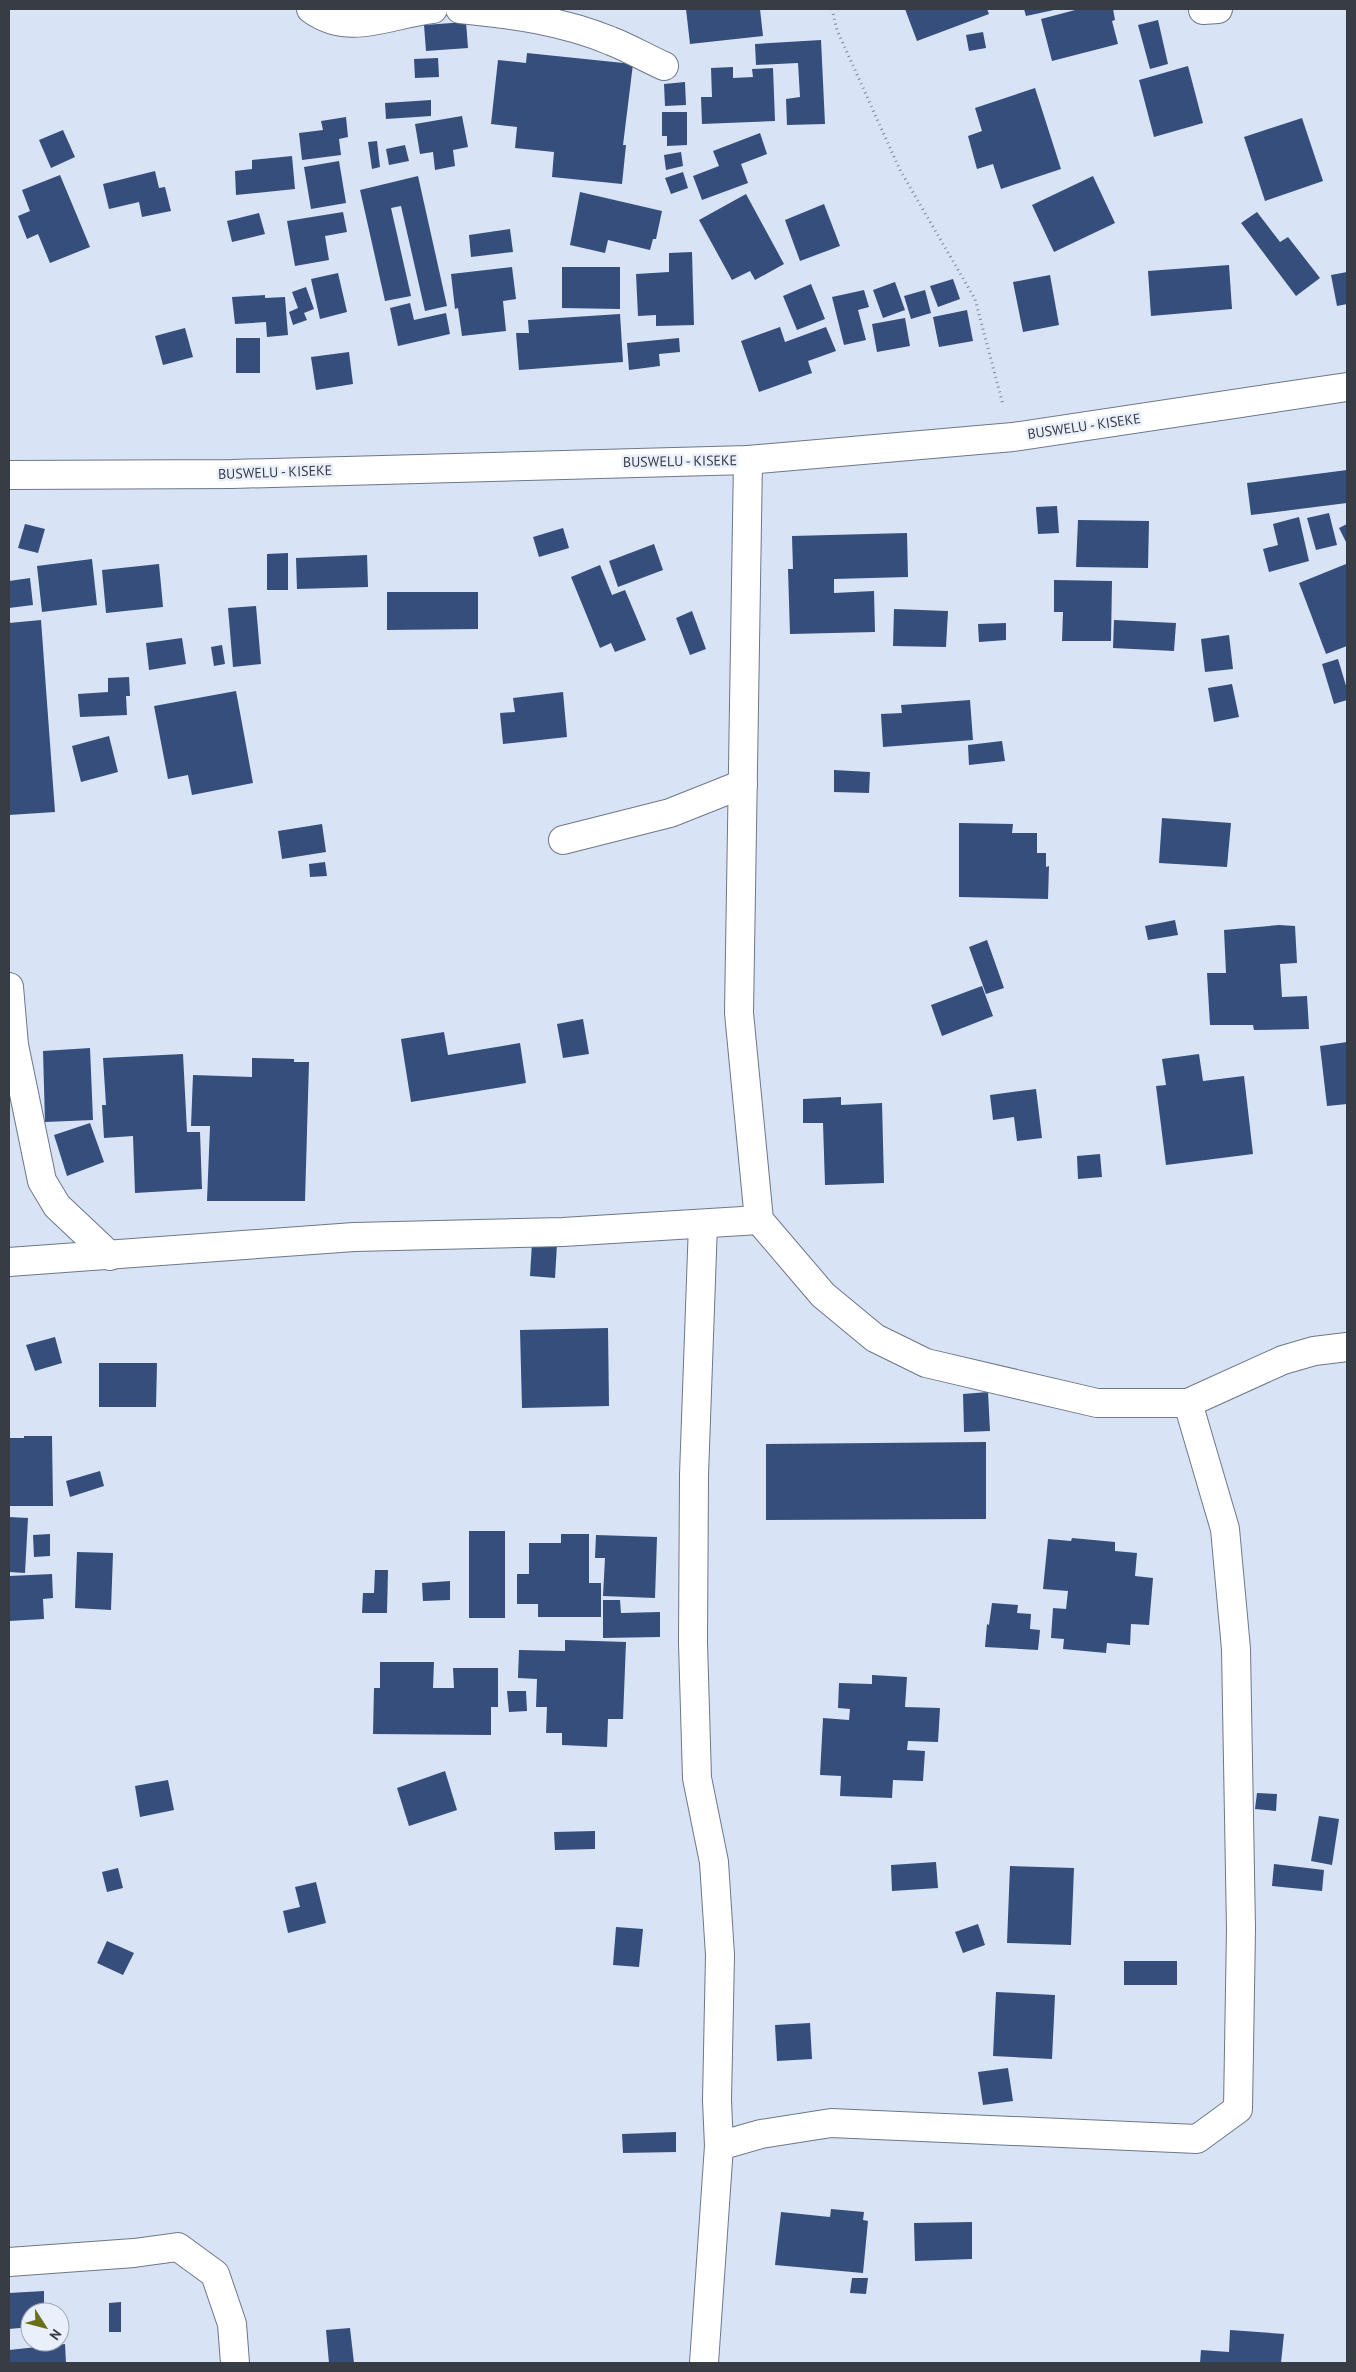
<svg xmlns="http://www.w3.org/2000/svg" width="1356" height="2372" font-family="'PT Sans',sans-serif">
<rect width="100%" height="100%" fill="#d8e3f6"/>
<!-- building -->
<g fill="#364e7b">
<polygon points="686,9 760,9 763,36 690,44"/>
<polygon points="905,9 987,9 989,14 917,41"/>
<polygon points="1024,9 1054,9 1054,10 1026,16"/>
<polygon points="1079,9 1113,9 1115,20 1112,21 1118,44 1052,61 1041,19"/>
<polygon points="1158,20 1168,64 1150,69 1138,25"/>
<polygon points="466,22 468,48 426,51 424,25"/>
<polygon points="983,32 986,48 969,51 966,35"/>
<polygon points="821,40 825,124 787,125 786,99 800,97 798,63 756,65 755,44"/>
<polygon points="527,53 633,64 623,145 626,145 622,184 552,177 554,152 515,148 517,127 491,124 498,60 526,63"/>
<polygon points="438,58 439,77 415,78 414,59"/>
<polygon points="1188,66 1203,123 1154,137 1139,80"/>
<polygon points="733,67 733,78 753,77 752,69 773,68 775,121 702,124 701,97 712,97 711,68"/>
<polygon points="685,82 686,105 665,106 664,84"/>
<polygon points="1035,88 1061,169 1001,189 993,164 977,169 968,136 982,131 975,108"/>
<polygon points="431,100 431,116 386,119 385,103"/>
<polygon points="662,112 687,112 687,145 667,146 667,136 662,136"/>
<polygon points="462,116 468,147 453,150 455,166 435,170 433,152 420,154 415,124"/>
<polygon points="346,117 348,137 339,139 341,155 302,160 299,133 323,130 321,121"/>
<polygon points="1302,118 1323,181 1265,201 1244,137"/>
<polygon points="63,130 75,157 51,168 39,140"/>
<polygon points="760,133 767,154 741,164 748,183 702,200 693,176 719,166 713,151"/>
<polygon points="377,141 380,167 372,169 368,142"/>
<polygon points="405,145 409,161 389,165 386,149"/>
<polygon points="681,152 683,166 666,170 664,155"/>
<polygon points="292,156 295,189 236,195 235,171 252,169 252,160"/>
<polygon points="339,161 346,203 311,209 304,167"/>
<polygon points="155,171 159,188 165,187 171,211 142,217 139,202 109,209 103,184"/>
<polygon points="683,172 688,188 671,194 665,178"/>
<polygon points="60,175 90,247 50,263 38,234 27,239 18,216 30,211 22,190"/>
<polygon points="418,176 447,306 425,311 401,206 391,208 411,296 385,301 360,190"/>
<polygon points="1093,176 1115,223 1054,252 1032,205"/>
<polygon points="580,192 662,211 656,239 653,239 650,250 608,240 605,253 570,245"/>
<polygon points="746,194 784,264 755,280 750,271 732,280 699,220"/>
<polygon points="824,204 840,246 800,261 785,220"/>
<polygon points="343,212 347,232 325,236 329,260 295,266 287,221"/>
<polygon points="1257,212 1280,242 1288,237 1320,278 1296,296 1241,223"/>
<polygon points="259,213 265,234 232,242 227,221"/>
<polygon points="510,229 513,252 471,257 469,235"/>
<polygon points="692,252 694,325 656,326 656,315 638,316 636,274 669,272 669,253"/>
<polygon points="1229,265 1232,309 1151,316 1148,271"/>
<polygon points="512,267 516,299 503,301 506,331 462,336 458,308 455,309 451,274"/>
<polygon points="562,267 620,267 620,309 562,308"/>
<polygon points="1347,272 1347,304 1337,306 1331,275"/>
<polygon points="338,273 347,312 320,319 311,279"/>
<polygon points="1050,275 1059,325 1023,332 1013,282"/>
<polygon points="953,279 960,299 938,307 930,286"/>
<polygon points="895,282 905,310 883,318 873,290"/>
<polygon points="811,284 825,319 797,330 783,296"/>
<polygon points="306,287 314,309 304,313 307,320 293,325 289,312 298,308 292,292"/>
<polygon points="864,290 869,307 858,310 866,340 844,345 832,297"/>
<polygon points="925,290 931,313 911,319 904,296"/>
<polygon points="265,295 265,298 285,297 288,335 267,337 266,322 235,324 232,297"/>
<polygon points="410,303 414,320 446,313 450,334 398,346 390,308"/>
<polygon points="967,310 973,341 939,347 933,317"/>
<polygon points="620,314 623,362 519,370 516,333 529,333 528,320"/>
<polygon points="905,318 910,346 877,352 872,324"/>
<polygon points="780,327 785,342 826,327 836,351 808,361 812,373 759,392 741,341"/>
<polygon points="185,328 193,357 163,365 155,336"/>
<rect x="236" y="338" width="24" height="35"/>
<polygon points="679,338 680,352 659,354 660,366 629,370 627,343"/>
<polygon points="349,352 353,384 316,390 311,357"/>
<polygon points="1347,470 1347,503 1251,515 1247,483"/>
<polygon points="1057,506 1059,533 1038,534 1036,507"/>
<polygon points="1329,513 1337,545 1316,550 1307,518"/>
<polygon points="1299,517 1309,561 1269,572 1263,549 1278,545 1273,524"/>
<polygon points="1078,520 1149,521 1148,568 1076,567"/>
<polygon points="25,524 45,529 38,553 18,548"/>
<polygon points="1347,524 1347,544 1339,528"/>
<polygon points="563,528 569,548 539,557 533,537"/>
<polygon points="907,533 908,577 834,579 834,593 874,591 875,632 790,634 788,569 793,569 792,536"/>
<polygon points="654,544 663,570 618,587 609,561"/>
<polygon points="288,553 288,590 267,590 267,554"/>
<polygon points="367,555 368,587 297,589 296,558"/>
<polygon points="92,559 97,605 42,612 37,566"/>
<polygon points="159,564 163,607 106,613 102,570"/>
<polygon points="1346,564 1347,646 1326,654 1299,583"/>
<polygon points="600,565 612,595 625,590 646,640 615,652 611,643 600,648 571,577"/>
<polygon points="30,578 33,605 9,608 9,581"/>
<polygon points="1054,580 1112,581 1111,641 1062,641 1063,612 1054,612"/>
<polygon points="387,592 478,592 478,629 387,630"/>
<polygon points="256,606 261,664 233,667 228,608"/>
<polygon points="894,609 948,611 946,647 893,646"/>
<polygon points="692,611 706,649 690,655 676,618"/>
<polygon points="41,620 55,812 9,815 9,623"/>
<polygon points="1114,620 1176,623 1174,651 1113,648"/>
<polygon points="1006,623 1006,640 979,642 978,624"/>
<polygon points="1229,635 1233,669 1205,672 1201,639"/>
<polygon points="182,638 186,664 149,670 146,643"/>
<polygon points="222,645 225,664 214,666 211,647"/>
<polygon points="1338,659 1347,689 1347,700 1334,704 1322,664"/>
<polygon points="129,677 130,696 126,696 127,715 80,717 78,694 108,692 108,678"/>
<polygon points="1232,684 1239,717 1214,722 1208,688"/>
<polygon points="236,691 253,783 192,795 188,775 168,779 154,706"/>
<polygon points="563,692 567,737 503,744 500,713 515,712 513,698"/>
<polygon points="970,700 973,740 883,747 881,714 902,713 901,705"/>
<polygon points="109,736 118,772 81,782 72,746"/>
<polygon points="1002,741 1005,761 969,765 968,745"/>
<polygon points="834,770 870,772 869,793 834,792"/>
<polygon points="1162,818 1231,823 1227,867 1159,863"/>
<polygon points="959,823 1013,824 1012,833 1037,833 1037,853 1046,853 1046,867 1049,866 1048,899 959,897"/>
<polygon points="322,824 326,852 282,859 278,831"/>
<polygon points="325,862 327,876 310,877 309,864"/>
<polygon points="1175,920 1178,935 1148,940 1145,926"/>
<polygon points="1279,925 1295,926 1297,963 1280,964 1282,997 1307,996 1309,1029 1254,1030 1253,1025 1210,1025 1207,973 1226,973 1224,930"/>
<polygon points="987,940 1004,988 986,994 969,947"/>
<polygon points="982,986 993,1016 942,1036 931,1005"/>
<polygon points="583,1019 589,1054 563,1058 557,1024"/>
<polygon points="444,1032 448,1055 520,1043 526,1083 411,1102 401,1039"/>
<polygon points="1347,1042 1347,1104 1327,1106 1320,1046"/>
<polygon points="90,1048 93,1120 45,1122 43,1051"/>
<polygon points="183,1054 187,1132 200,1132 202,1189 135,1193 133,1136 104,1138 102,1105 106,1105 103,1058"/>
<polygon points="1199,1054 1203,1081 1244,1076 1253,1154 1166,1165 1156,1086 1166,1085 1162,1059"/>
<polygon points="252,1058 294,1059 294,1062 309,1062 305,1201 207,1201 210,1126 191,1126 193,1075 252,1077"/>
<polygon points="1036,1089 1042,1138 1017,1141 1014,1117 993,1120 990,1095"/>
<polygon points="841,1097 841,1105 882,1103 884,1183 825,1185 823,1123 803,1123 803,1099"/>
<polygon points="90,1123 104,1162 67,1176 54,1135"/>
<polygon points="1100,1154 1102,1177 1078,1179 1077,1156"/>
<polygon points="532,1242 557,1244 555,1278 530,1276"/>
<polygon points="608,1328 609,1406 522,1408 520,1330"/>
<polygon points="55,1337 62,1363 35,1371 26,1345"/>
<polygon points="99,1363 157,1363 156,1407 99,1407"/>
<polygon points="988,1392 990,1431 964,1432 963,1394"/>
<polygon points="24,1436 52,1436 53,1506 9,1506 9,1438 24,1438"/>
<polygon points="986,1442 986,1519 766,1520 766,1444"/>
<polygon points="100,1471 104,1486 70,1497 66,1481"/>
<polygon points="9,1517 28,1518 25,1573 9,1572"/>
<rect x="469" y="1531" width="36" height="87"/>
<polygon points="50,1534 50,1556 34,1557 33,1535"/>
<polygon points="561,1534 589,1534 589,1583 601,1583 601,1617 538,1617 538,1604 517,1604 517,1574 529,1574 529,1543 561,1543"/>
<polygon points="596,1535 657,1537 655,1598 603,1596 605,1558 595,1558"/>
<polygon points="1072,1538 1115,1542 1115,1551 1137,1553 1135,1576 1153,1578 1149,1625 1131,1624 1130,1645 1107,1643 1106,1653 1063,1649 1064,1639 1051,1638 1053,1608 1066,1609 1068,1591 1043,1589 1048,1539 1071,1541"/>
<polygon points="77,1552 113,1553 111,1610 75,1608"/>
<polygon points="375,1570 388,1570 387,1613 362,1613 363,1593 374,1593"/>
<polygon points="52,1574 53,1598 43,1599 44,1619 9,1621 9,1576"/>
<polygon points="450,1581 450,1600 423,1601 422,1583"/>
<polygon points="603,1600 620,1600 621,1613 660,1612 660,1637 603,1638"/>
<polygon points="992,1603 1018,1605 1017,1613 1031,1614 1030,1629 1040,1630 1038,1650 985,1647 987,1624 989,1625"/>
<polygon points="565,1640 626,1642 623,1719 608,1719 607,1747 562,1745 562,1733 546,1733 547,1707 536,1707 537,1679 518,1678 519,1650 565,1651"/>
<polygon points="380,1662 434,1662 433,1688 454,1688 453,1668 498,1668 498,1707 491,1707 491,1735 373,1734 374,1688 380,1688"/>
<polygon points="872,1675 907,1677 905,1707 940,1708 938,1742 908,1741 907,1750 925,1751 923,1781 893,1780 892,1798 840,1796 841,1776 820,1775 823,1718 849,1720 850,1709 838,1708 839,1683 872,1684"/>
<polygon points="507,1691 526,1691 527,1711 509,1712"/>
<polygon points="445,1771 457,1810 409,1826 397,1788"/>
<polygon points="168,1780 174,1810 140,1817 135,1786"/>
<polygon points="1257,1793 1277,1794 1276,1811 1255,1809"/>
<polygon points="1319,1816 1339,1819 1332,1865 1311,1861"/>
<polygon points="595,1831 595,1849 555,1850 554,1832"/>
<polygon points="936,1862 938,1888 892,1891 891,1865"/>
<polygon points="1274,1864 1324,1870 1322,1891 1272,1886"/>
<polygon points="1010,1866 1074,1868 1071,1945 1007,1943"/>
<polygon points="118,1868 123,1888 107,1892 102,1872"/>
<polygon points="316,1882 326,1923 288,1933 283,1911 300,1907 295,1887"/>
<polygon points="978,1924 985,1945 963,1953 955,1932"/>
<polygon points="616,1927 643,1929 639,1967 613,1965"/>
<polygon points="107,1941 134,1953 123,1975 97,1963"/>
<rect x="1124" y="1961" width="53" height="24"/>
<polygon points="996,1992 1055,1995 1052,2059 993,2056"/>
<polygon points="810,2023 812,2059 777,2061 775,2025"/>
<polygon points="1008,2068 1013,2101 983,2105 978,2072"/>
<polygon points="676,2132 676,2152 623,2153 622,2134"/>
<polygon points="831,2209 864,2212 863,2220 868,2221 863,2273 775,2265 781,2212 830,2217"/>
<polygon points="972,2222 972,2259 915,2261 914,2223"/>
<polygon points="852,2278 868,2278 866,2294 850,2293"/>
<polygon points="44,2291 44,2312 30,2312 30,2327 9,2329 9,2293"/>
<polygon points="121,2302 121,2332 109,2332 109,2303"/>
<polygon points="350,2328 354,2363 329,2363 326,2330"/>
<polygon points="1230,2330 1284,2334 1281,2363 1200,2363 1201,2350 1229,2352"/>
<polygon points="65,2344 66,2363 10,2363 9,2350"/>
</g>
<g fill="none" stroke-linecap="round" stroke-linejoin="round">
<defs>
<g id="minor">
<path d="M311,9C350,38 391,13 433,9"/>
<path d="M460,9C511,14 563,21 611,41C629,48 646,58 664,66"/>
<polyline points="1203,10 1218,9"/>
<polyline points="748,460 739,1013 759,1220 823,1295 875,1338 926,1363 1097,1403 1188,1403 1283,1360 1314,1351 1347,1347"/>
<polyline points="563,840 670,813 743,784"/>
<polyline points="9,987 14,1045 42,1181 57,1206 110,1256"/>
<polyline points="703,1224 694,1475 693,1643 697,1778 714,1862 720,1955 717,2100 719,2146 704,2363"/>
<polyline points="9,1262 354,1237 563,1232 759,1220"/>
<polyline points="719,2146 761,2134 831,2123 1197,2139 1238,2109 1241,1929 1236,1649 1225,1529 1188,1403"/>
<polyline points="9,2262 134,2253 178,2247 215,2274 232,2324 235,2363"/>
</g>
<polyline id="secondary" points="9,475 232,474 748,460 1013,437 1347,387"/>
</defs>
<!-- minor casing -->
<use href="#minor" stroke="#6e7789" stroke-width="30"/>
<!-- secondary casing -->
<use href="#secondary" stroke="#6e7789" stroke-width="30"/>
<!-- path -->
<polyline stroke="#818996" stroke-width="3" stroke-dasharray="1 4" stroke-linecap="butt" points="832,9 837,30 900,170 975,299 1003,405"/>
<!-- minor -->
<use href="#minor" stroke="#fff" stroke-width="28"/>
<!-- secondary -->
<use href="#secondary" stroke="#fff" stroke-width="28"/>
</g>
<g text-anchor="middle" stroke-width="5" stroke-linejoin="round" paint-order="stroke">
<!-- street labels -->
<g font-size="14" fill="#383c44" stroke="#e9f0fb">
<text transform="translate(1084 426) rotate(-8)" y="5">BUSWELU - KISEKE</text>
<text transform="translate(680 461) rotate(-1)" y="5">BUSWELU - KISEKE</text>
<text transform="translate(275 472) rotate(-2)" y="5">BUSWELU - KISEKE</text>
</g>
</g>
<!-- border -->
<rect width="1356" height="2372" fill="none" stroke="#383c44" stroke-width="20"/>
<!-- north arrow -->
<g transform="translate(45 2327) rotate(126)"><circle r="24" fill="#e9f0fb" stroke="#a2a8b2"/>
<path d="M0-4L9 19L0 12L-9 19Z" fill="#696f16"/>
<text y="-8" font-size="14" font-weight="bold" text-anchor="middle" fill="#383c44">N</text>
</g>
</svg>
